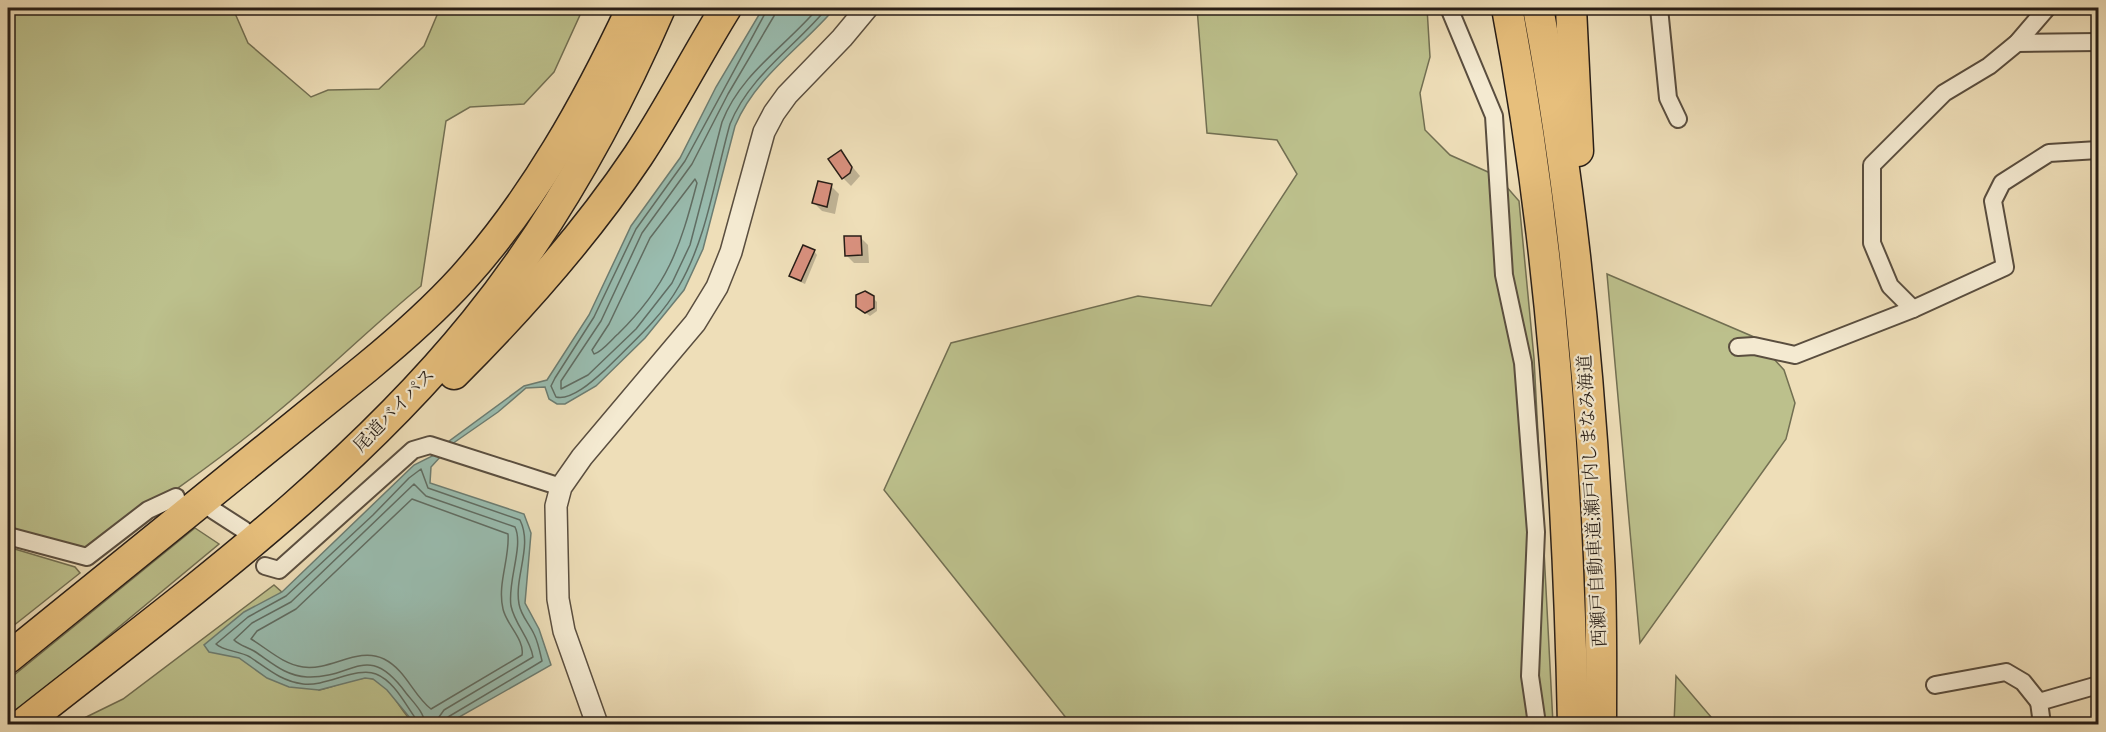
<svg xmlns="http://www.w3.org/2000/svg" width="2106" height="732" font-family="'IM FELL French Canon','Noto Serif JP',serif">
<rect width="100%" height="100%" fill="#eedeb8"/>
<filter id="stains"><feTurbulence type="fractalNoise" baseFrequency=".00333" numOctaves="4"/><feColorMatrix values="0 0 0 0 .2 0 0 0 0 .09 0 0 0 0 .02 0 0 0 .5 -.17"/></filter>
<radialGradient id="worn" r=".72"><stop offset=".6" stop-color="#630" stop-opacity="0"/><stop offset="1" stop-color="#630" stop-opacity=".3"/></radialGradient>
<!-- green -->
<g fill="#bcc08c" stroke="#726f52" stroke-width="1.5">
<path d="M8,8H229L234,11L248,43L311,97L328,90L379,89L424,46L440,8H581L580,15L554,72L524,104L470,107L446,121L421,286C371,327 326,372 276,413C215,464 149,509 82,553L8,531Z"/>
<polygon points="1197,8 1427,8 1430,57 1420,93 1425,130 1450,155 1488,172 1505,185 1519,201 1534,358 1553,724 1071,724 884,490 951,343 1138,296 1211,306 1297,174 1277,140 1207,133"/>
<polygon points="1607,274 1754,337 1784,370 1795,403 1786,439 1640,643"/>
<polygon points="195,528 219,544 8,719 8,680"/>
<polygon points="8,547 75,567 80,573 8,630"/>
<path d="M274,585L284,594L319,690C334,687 350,679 365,678C389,676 399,713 415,724H72L123,699Z"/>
<polygon points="1676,676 1717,724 1674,724"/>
</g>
<!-- water -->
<g fill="#99bcaf" stroke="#6c7d72" stroke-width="1.5">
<path d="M763,8H835C802,47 756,76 735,126L703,249L684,290L645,338L596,386L565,404H557L549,399L545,387L526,388L498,412L452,444L448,442L524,386L547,380L589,315L631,226L680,158L716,87Z"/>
<polygon points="438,453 442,455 431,467 430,483 524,514 531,533 525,603 539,629 551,665 447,724 415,724 387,690 373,679 365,678 319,690 289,687 267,678 239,658 209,652 204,645 244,612 282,592 414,465"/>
</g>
<!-- shadow -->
<g fill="#0003">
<polygon points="840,152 860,176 851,186 843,178"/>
<polygon points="831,186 839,194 835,214 822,211 814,203"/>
<polygon points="860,237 868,245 869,263 854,263 846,255"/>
<polygon points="814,251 817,255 805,284 794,279 790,276"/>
<polygon points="873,298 877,302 877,311 870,316 857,307"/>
</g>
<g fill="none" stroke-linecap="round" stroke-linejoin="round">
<!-- shore -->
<g stroke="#606d63" stroke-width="1.5">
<path d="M768,8L685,161L636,229L594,317L555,378L551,386L556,397C572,401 595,379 606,369C632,343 661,318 679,286C707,238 715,177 730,124C750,75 795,47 827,8"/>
<path d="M776,8L774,16L728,94L692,164L642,233L601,321L561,381V389L588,375L636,329L672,283L690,245L722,122C741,73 785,47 818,8"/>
<path d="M695,179L697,183C680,248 668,285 618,334C611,340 602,352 594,354L592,350L609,324L650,238Z"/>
<path d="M412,499L508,534C510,558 497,584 503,609C506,624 525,640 522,655L431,709C413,695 406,670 384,659C358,646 331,671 303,667C283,664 269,650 251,639L257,631L296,609Z"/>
<path d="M417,724L416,719C405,704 394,681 376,674C357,666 326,687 303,684C281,681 268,669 250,657C240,651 223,651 216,644L248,617L286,596L373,515L409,478L421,469L428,488L520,520C533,546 514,577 519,604C521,616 529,623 534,634C538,642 540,652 542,661L448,717L445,724"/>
<path d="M425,724C424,712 413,702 406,693C367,640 354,679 307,677C285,676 271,662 254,651C247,647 239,645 234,640L252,623L291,602L414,484L426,496L515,527C524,546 507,582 511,606C515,625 530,638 533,657L444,710L439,717L437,724"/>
</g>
</g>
<!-- building -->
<g fill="#d8907d" stroke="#281e17" stroke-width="1.5">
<polygon points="841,150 852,167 850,173 842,179 828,159"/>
<polygon points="818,181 832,184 827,207 812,203"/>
<polygon points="844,236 861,236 862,255 845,256"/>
<polygon points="803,245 815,250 801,281 789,276"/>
<polygon points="865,291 874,296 874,308 865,313 856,307 856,295"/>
</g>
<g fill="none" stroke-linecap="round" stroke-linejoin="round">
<defs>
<g id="minor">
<polyline points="1449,8 1494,116 1504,275 1523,363 1536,532 1530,676 1537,724"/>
<polyline points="1659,8 1668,98 1678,119"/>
<polyline points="2017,43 2098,42"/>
<polyline points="1913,309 1890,286 1872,243 1872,165 1944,93 1989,66 2017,43 2047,8"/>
<polyline points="1738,347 1754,346 1795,355 1913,309 2005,267 1993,201 2002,183 2049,153 2098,150"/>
<polyline points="213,510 244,530"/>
<polyline points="8,536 87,557 148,510 176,497"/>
<polyline points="265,566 279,570 413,450 430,445 561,487"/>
<polyline points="1935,685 2006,672 2023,682 2039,702"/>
<polyline points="2042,724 2039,702 2098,685"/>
</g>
<polyline id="tertiary" points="597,724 564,631 558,599 556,506 561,487 582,457 695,323 717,287 731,252 764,132 774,113 787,95 842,38 867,8"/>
<g id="motorway">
<path d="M1507,8C1552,244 1568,484 1573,724"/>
<path d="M1538,8C1572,189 1590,373 1599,557C1602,613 1601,669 1601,724"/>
<polyline points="1571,8 1578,151"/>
<path d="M454,374C521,307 585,235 638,156C670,108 696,56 726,8"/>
<path d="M8,658L366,368C400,340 433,311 463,278C534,199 587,104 632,8"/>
<path d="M23,724C180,600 348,479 475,322C551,228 612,119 660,8"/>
</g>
</defs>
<!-- minor casing -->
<use href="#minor" stroke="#5a4e3f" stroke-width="20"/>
<!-- tertiary casing -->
<use href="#tertiary" stroke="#5a4e3f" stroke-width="24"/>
<!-- motorway casing -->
<use href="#motorway" stroke="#281e17" stroke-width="33"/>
<!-- minor -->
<use href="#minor" stroke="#f4ead1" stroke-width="16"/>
<!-- tertiary -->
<use href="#tertiary" stroke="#f4ead1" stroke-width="21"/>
<!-- motorway -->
<use href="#motorway" stroke="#e7bf7c" stroke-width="30"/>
</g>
<g text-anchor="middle" stroke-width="4.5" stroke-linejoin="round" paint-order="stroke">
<!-- street labels -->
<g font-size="18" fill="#281e17" stroke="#f4ead1">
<text transform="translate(394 410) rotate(-46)" y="6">尾道バイパス</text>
<text transform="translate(1592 501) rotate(-93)" y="6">西瀬戸自動車道;瀬戸内しまなみ海道</text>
</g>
</g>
<!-- margin -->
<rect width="2106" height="732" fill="none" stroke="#eedeb8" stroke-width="30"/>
<rect x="9" y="9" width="2088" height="714" fill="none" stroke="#281e17" stroke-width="3"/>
<rect x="15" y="15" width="2076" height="702" fill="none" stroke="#281e17" stroke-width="1.5"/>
<rect width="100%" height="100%" filter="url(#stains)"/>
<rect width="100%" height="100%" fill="url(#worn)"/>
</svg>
